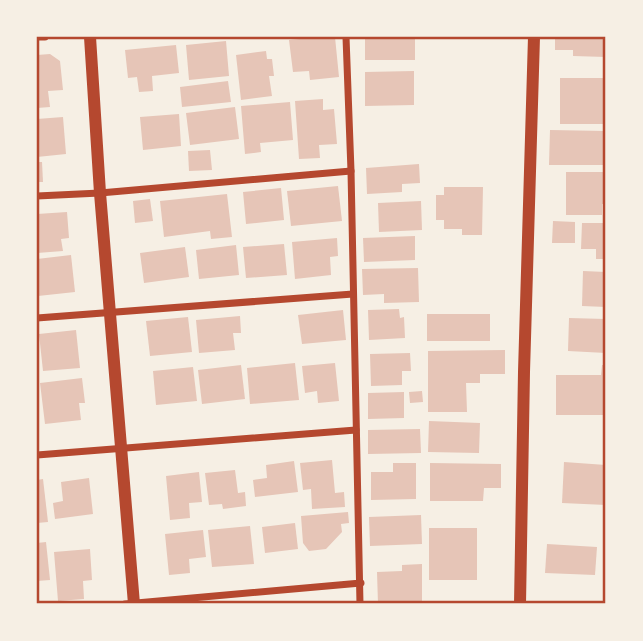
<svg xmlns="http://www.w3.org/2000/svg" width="643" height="641" font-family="'Exo 2',sans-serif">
<rect width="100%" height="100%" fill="#f6efe4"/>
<!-- building -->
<g fill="#e6c5b7">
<polygon points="320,37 335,37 339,77 310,80 309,71 293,72 289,40"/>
<rect x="365" y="37" width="50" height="23"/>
<polygon points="555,37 606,37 606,57 573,56 573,50 555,50"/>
<polygon points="226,41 229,76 189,80 186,45"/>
<polygon points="176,45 179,73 152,76 153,91 139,92 137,77 128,78 125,50"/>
<polygon points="266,51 267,59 272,59 274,76 269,76 272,96 241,100 236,55"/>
<polygon points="50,54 60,61 63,90 48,91 50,107 37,108 37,55"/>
<polygon points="414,71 414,105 365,106 365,72"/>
<rect x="560" y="78" width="46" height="46"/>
<polygon points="228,81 231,102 182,107 180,87"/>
<polygon points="323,99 323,110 334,109 337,144 319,145 320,158 299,159 295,101"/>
<polygon points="290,102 293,140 260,143 261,152 245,154 241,106"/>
<polygon points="235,107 239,139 190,145 186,113"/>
<polygon points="179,114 181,146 143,150 140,117"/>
<polygon points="63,117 66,154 37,157 37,119"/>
<polygon points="550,130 606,131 606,165 549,165"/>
<polygon points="210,150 212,170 189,171 188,151"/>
<polygon points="37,162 42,162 43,182 37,182"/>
<polygon points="419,164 420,183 402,184 402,192 367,194 366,168"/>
<polygon points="566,172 606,172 606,204 602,204 602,215 566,215"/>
<polygon points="338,186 342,221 291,226 287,191"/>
<polygon points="444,187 483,187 482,235 462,235 462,229 444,229 444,220 436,220 436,195 444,195"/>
<polygon points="281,188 284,220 246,224 243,192"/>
<polygon points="227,194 232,237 211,239 210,231 164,237 160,201"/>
<polygon points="150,199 153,221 135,223 133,201"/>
<polygon points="421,201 422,230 379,232 378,203"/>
<polygon points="67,212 69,238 61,239 63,251 37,253 37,214"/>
<polygon points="553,221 575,222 575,243 552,243"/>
<polygon points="582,223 606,223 606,259 596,259 596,249 581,249"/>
<polygon points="415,236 415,260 364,262 363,238"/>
<polygon points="337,238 338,256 330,257 331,275 295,279 292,242"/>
<polygon points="284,244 287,275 246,278 243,247"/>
<polygon points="236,245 239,275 199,279 196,250"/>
<polygon points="185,247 189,277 144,283 140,253"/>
<polygon points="71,255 75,292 38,296 37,259"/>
<polygon points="418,268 419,302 384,303 384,294 363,295 362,269"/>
<polygon points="583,271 606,272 606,307 582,306"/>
<polygon points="399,309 400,318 404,317 405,338 369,340 368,310"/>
<polygon points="343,310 346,340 302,344 298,315"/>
<rect x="427" y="314" width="63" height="27"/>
<polygon points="240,316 241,333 233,333 235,350 199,353 196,320"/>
<polygon points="188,317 192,352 150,356 146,321"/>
<polygon points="569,318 606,319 606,353 568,351"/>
<polygon points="76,330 80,368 43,371 39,334"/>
<polygon points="505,350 505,374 480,374 480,383 466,383 467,412 428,412 428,351"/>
<polygon points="410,353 411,371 402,371 402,385 371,386 370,354"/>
<polygon points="295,363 299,400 250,404 247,368"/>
<polygon points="335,363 339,401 318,403 317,391 305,393 302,366"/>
<polygon points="241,365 245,399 202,404 198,370"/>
<polygon points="602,365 606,365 606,415 556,415 556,375 601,375"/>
<polygon points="193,367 197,401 156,405 153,371"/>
<polygon points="82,378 85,403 79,403 81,420 45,424 40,383"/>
<polygon points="422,391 423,402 410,403 409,392"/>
<polygon points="404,392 404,418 368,419 368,393"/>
<polygon points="429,421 480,423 479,453 428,452"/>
<polygon points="420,429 421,453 368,454 368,430"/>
<polygon points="332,460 335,493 344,492 345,507 312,509 311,489 303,490 300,463"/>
<polygon points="294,461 298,492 255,497 253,480 267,478 266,465"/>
<polygon points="564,462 606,465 606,505 562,503"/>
<polygon points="393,463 416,463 416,499 371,500 371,472 393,472"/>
<polygon points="430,463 501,464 501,488 484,488 483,501 430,501"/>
<polygon points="235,470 238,493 245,492 246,506 223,509 222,504 209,505 205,473"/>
<polygon points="199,472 202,502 189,503 190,518 170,520 166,476"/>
<polygon points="89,478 93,514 55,519 53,503 63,501 61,482"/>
<polygon points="43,479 48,522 37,523 37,480"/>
<polygon points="348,512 349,523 341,524 342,532 326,549 309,551 303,543 301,516"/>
<polygon points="421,515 422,544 370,546 369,517"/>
<polygon points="295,523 298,549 265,553 262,527"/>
<polygon points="250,526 254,564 212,567 208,530"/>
<rect x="429" y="528" width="48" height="52"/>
<polygon points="203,530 206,557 189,559 190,573 169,575 165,534"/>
<polygon points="46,542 50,580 37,581 37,543"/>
<polygon points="547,544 597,547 595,575 545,573"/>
<polygon points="90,549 92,580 83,581 84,599 58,601 54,552"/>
<polygon points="422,564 422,604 378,604 377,572 402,571 402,565"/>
</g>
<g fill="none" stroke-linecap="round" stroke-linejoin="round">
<!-- minor -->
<g stroke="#b5482f" stroke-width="7">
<polyline points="37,37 45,37"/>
<polyline points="346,37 351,171 360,604"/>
<polyline points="37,196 100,193 351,171"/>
<polyline points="37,318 353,294"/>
<polyline points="37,455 356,430"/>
<polyline points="125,604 361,583"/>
</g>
<!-- tertiary -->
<g stroke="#b5482f" stroke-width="12">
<polyline points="90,37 100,193 134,604"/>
<polyline points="520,604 524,372 534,37"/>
</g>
</g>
<!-- border -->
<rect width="643" height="641" fill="none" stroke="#f6efe4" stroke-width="77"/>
<rect x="38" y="38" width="566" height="564" fill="none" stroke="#b5482f" stroke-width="2.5"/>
</svg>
